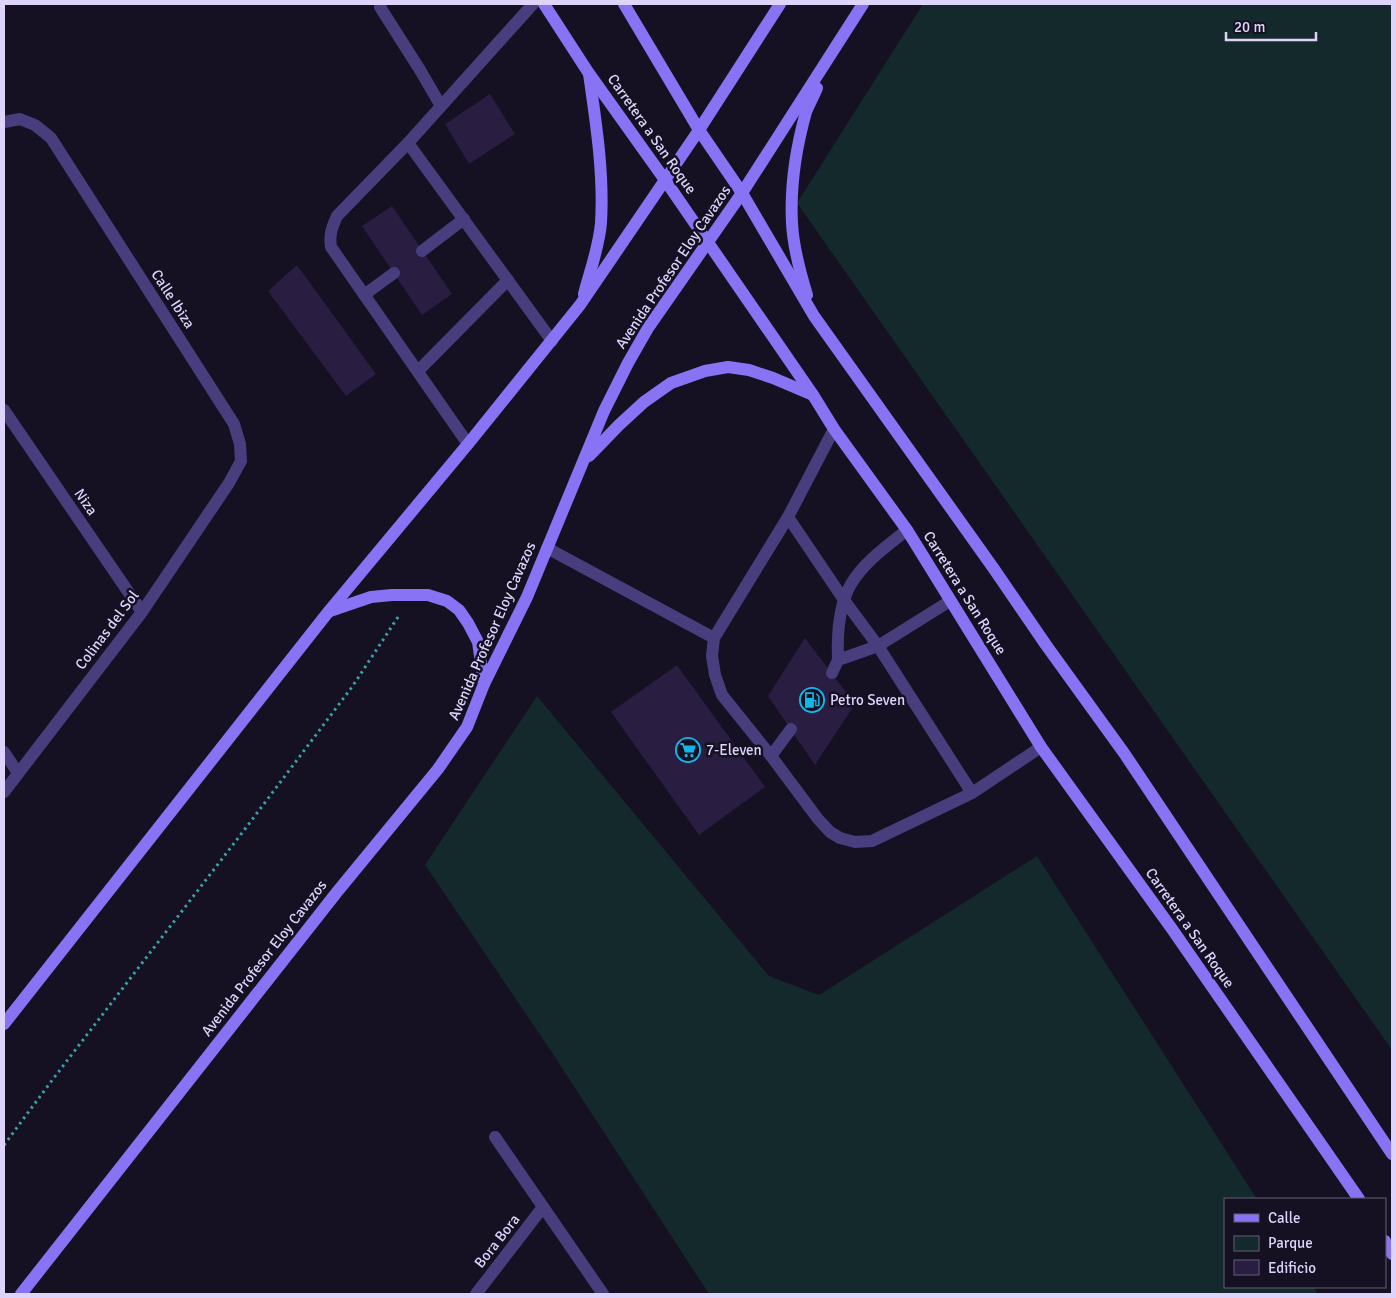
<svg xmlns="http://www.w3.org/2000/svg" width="1396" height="1298" font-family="Signika,sans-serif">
<rect width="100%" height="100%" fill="#151022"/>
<!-- green -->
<g fill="#13292b">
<polygon points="923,4 1392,4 1392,1050 797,203"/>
<polygon points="537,696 769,976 819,995 1037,856 1257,1199 1225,1199 1225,1287 1313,1287 1318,1294 709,1294 551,1051 425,865"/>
</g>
<!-- building -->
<g fill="#291d41">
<polygon points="490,94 515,134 469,164 445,124"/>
<polygon points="392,206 452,294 422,315 362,226"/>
<polygon points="297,265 376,374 346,396 268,291"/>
<polygon points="805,638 855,704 815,765 768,696"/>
<polygon points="677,665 765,787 699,835 611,712"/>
</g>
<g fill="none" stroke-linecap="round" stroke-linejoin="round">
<!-- path -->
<polyline stroke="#39a2ab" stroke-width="3" stroke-dasharray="2.5 4" stroke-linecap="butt" points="4,1145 53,1079 245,829 352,687 398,617"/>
<!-- lane -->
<g stroke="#493e7d" stroke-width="12">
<polyline points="381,4 380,7 420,70 441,106"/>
<polyline points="408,143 552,341"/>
<polyline points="422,251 464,219"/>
<polyline points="364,295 394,273"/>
<polyline points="418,371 508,280"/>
<polyline points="834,429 788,517 714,638 712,656 715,675 722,695 771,756 818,819 830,832 840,838 855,842 872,841 972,793 1041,747"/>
<path d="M468,444L331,247C329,235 332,227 337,216L408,143L533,4"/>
<polyline points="788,517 844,600 878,646 972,793"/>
<polyline points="547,548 714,638"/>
<path d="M838,660C837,635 838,606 851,584C864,562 887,546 907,530"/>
<polyline points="832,673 838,660 878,646 950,601"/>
<polyline points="771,756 791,729"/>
</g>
<!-- street -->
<g stroke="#493e7d" stroke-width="12">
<polyline points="4,122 20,119 35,125 51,138 234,424 240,444 241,461 229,483 142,612 4,792"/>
<polyline points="4,410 142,612"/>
<polyline points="4,752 18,773"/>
<polyline points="495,1137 603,1294"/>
<polyline points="476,1294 543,1207"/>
</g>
<!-- secondary -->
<g stroke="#8773f3" stroke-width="12">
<polyline points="544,4 588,72 665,180 813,395 834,429 907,530 1041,747 1172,929 1359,1199"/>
<polyline points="624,4 699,130 742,193 814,316 994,569 1046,645 1124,753 1392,1154"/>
<path d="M584,294C590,271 599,247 601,223C604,173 596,123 589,74"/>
<path d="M807,295C800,272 793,247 792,223C790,186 796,148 806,112C809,104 814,96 817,88"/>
<polyline points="589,456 619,425 644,402 671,383 705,371 728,367 749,370 773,378 813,395"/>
<polyline points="330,611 371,597 392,595 428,595 447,601 459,610 468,623 478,642 484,684"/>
<polyline points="4,1024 329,611 468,444 580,305 699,130 780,4"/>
<polyline points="1385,1241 1392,1254"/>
<polyline points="21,1294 337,892 438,769 467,727 484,684 527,597 604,411 628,363 648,328 742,193 863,4"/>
</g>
</g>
<!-- icons -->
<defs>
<symbol id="fuel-ring" viewBox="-11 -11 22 22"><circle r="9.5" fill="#151022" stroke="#13b6e8" stroke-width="1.5"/><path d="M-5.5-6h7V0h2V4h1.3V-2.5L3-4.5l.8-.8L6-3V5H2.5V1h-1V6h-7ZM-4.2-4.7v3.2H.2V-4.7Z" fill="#13b6e8"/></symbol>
<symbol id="supermarket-ring" viewBox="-11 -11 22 22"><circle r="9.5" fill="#151022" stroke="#13b6e8" stroke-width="1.5"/><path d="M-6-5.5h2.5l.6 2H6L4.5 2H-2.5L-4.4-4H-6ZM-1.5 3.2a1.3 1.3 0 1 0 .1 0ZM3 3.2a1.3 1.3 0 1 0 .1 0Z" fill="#13b6e8"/></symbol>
</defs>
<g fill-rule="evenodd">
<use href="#fuel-ring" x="798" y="686" width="28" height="28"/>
<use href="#supermarket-ring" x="674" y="736" width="28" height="28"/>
</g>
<g text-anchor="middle" stroke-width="5" stroke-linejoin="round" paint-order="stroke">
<!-- street labels -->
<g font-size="15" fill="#ded4fb" stroke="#151022">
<text transform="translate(652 134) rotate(55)" y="5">Carretera a San Roque</text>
<text transform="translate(673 267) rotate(-56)" y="5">Avenida Profesor Eloy Cavazos</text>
<text transform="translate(173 299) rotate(57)" y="5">Calle Ibiza</text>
<text transform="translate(86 502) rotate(56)" y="5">Niza</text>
<text transform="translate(965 593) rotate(58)" y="5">Carretera a San Roque</text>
<text transform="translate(107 630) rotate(-53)" y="5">Colinas del Sol</text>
<text transform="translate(492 631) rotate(-66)" y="5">Avenida Profesor Eloy Cavazos</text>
<text transform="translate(1190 928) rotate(55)" y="5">Carretera a San Roque</text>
<text transform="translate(264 958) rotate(-52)" y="5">Avenida Profesor Eloy Cavazos</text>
<text transform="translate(497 1241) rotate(-52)" y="5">Bora Bora</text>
</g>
<!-- poi labels -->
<g font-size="15" fill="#ded4fb" stroke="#151022" text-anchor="start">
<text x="830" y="705">Petro Seven</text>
<text x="706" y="755">7-Eleven</text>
</g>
</g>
<!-- border -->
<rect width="1396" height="1298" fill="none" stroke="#ded4fb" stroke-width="10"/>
<!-- legend -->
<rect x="1224" y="1198" width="162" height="90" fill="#151022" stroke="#655e79"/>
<rect x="1234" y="1214" width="25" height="8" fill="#8773f3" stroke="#655e79"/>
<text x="1268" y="1223" font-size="15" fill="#ded4fb">Calle</text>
<rect x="1234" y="1236" width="25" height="15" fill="#13292b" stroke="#655e79"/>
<text x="1268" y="1248" font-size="15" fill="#ded4fb">Parque</text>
<rect x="1234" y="1260" width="25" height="15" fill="#291d41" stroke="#655e79"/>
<text x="1268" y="1273" font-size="15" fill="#ded4fb">Edificio</text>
<!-- scale -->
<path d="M1226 32v8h90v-8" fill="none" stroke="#ded4fb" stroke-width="2.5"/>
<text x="1234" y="32" font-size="15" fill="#ded4fb" stroke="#151022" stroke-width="4" paint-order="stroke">20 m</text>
</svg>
